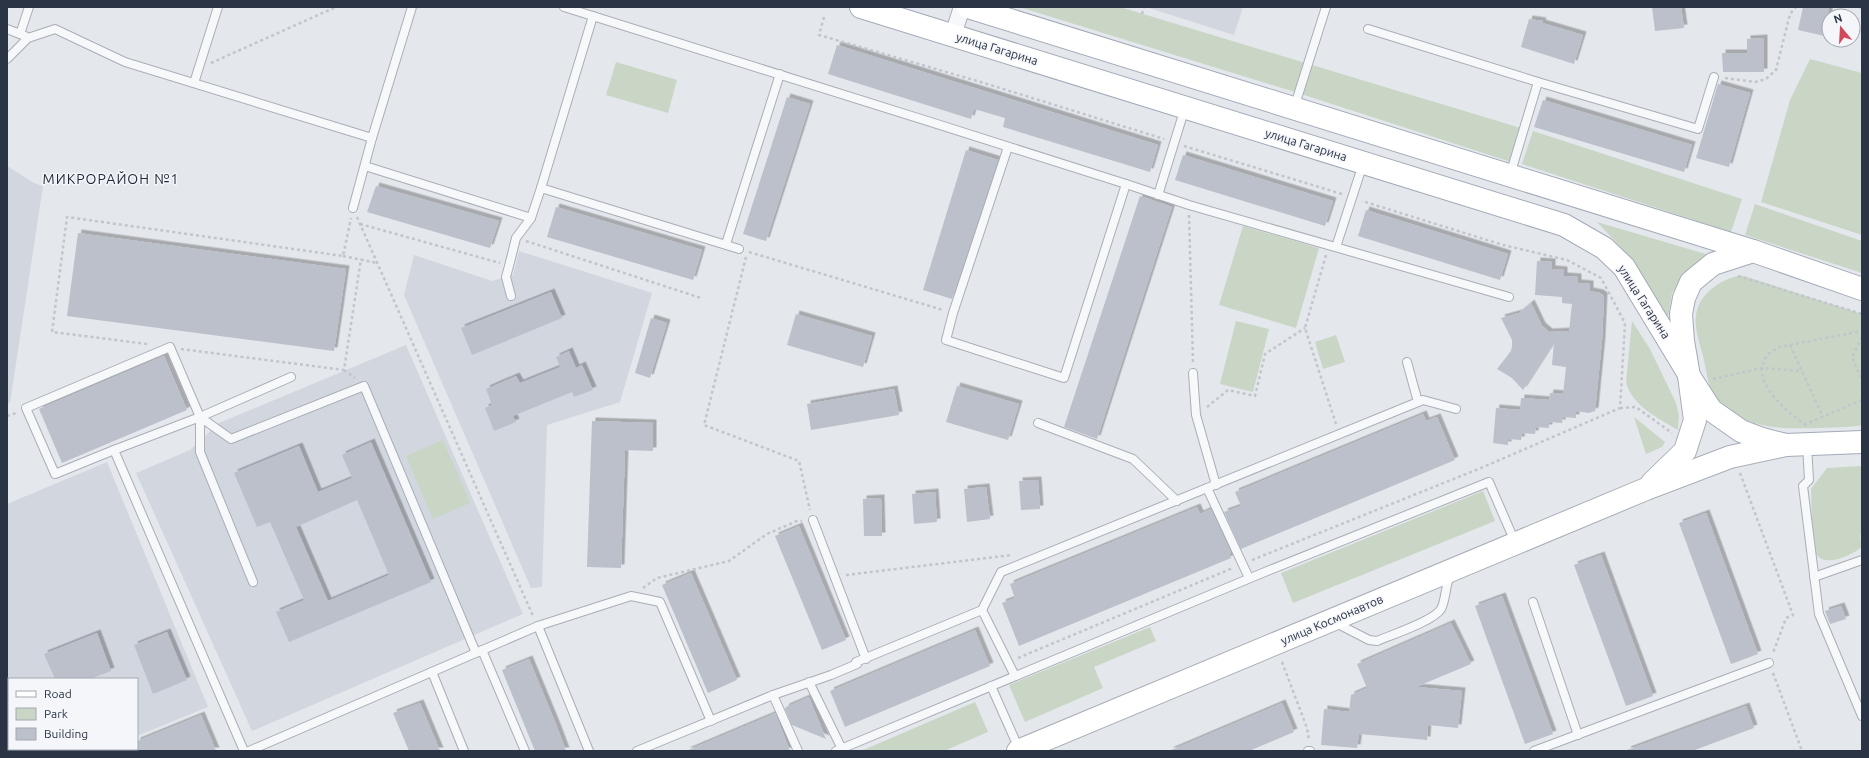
<svg xmlns="http://www.w3.org/2000/svg" width="1869" height="758" font-family="Ubuntu,sans-serif">
<defs>
<filter id="shadow"><feDropShadow dx="3.5" dy="-3.5" stdDeviation="0" flood-color="#0004"/></filter>
</defs>
<rect width="100%" height="100%" fill="#e4e7ec"/>
<!-- built -->
<g fill="#d2d6de">
<polygon points="1146,7 1243,7 1234,35"/>
<polygon points="7,166 34,183 43,186 10,403 7,404"/>
<polygon points="519,251 652,293 620,402 547,425 542,587 531,588 404,295 414,255 492,281 513,275"/>
<polygon points="406,345 523,614 252,731 136,473 190,450 219,423"/>
<polygon points="107,462 208,707 137,736 137,679 9,679 9,749 104,749 99,751 7,751 7,504"/>
</g>
<!-- green -->
<g fill="#c9d6c5">
<polygon points="1019,7 1120,7 1524,129 1514,163 1298,93"/>
<polygon points="1810,59 1862,73 1862,235 1761,202 1790,100"/>
<polygon points="616,62 677,80 668,113 606,95"/>
<polygon points="1533,131 1742,199 1731,232 1522,164"/>
<polygon points="1755,204 1862,241 1862,273 1745,235"/>
<polygon points="1597,222 1709,255 1688,270 1672,293 1668,317 1631,258"/>
<polygon points="1243,226 1319,248 1296,328 1219,305"/>
<path d="M1738,276H1744L1862,314V425C1849,428 1833,427 1819,428C1782,429 1746,430 1718,400C1708,390 1707,374 1704,360C1701,347 1694,329 1696,316C1698,295 1719,280 1738,276Z"/>
<polygon points="1236,321 1269,329 1253,392 1220,384"/>
<path d="M1632,321L1650,349L1676,403L1679,416L1678,430C1658,418 1632,406 1626,382Z"/>
<polygon points="1336,335 1345,362 1323,369 1315,342"/>
<polygon points="1634,417 1665,442 1662,447 1646,454"/>
<polygon points="443,440 470,503 433,519 406,456"/>
<path d="M1862,466V535H1860L1862,547C1853,554 1826,568 1817,555C1811,546 1812,502 1811,489L1827,468Z"/>
<polygon points="1483,491 1495,521 1293,603 1281,573"/>
<polygon points="1150,627 1156,641 1094,667 1103,688 1025,722 1009,685"/>
<polygon points="975,702 988,732 944,751 861,751"/>
</g>
<!-- building -->
<g fill="#bbc0ca" fill-rule="evenodd" filter="url(#shadow)">
<polygon points="1652,7 1681,7 1684,28 1655,31"/>
<polygon points="1803,7 1829,8 1829,37 1798,30"/>
<polygon points="1529,19 1543,21 1542,23 1583,35 1574,64 1521,47"/>
<polygon points="1764,38 1764,72 1723,72 1722,53 1747,53 1747,39"/>
<polygon points="837,45 1158,145 1150,172 1003,127 1005,118 974,109 971,119 828,74"/>
<polygon points="1718,84 1750,93 1729,167 1696,158"/>
<polygon points="787,97 810,104 766,241 743,234"/>
<polygon points="1543,100 1692,145 1684,172 1534,127"/>
<polygon points="966,150 998,160 952,299 923,290"/>
<polygon points="1183,155 1333,201 1325,226 1175,180"/>
<polygon points="376,186 499,221 490,248 367,212"/>
<polygon points="1140,196 1172,207 1097,439 1064,427"/>
<polygon points="556,207 702,250 693,280 547,237"/>
<polygon points="1366,210 1508,254 1500,280 1358,236"/>
<polygon points="78,233 346,269 334,351 67,316"/>
<polygon points="1537,261 1552,262 1552,269 1564,270 1564,276 1578,277 1578,283 1590,284 1590,291 1600,293 1604,296 1602,340 1595,411 1589,413 1576,411 1576,418 1563,417 1562,423 1549,422 1549,428 1536,427 1535,434 1522,433 1521,440 1508,439 1508,445 1493,443 1496,408 1520,410 1521,398 1549,400 1550,393 1563,394 1566,367 1552,365 1554,342 1523,390 1512,378 1497,369 1511,351 1512,346 1512,340 1501,318 1519,313 1531,303 1542,326 1549,332 1569,331 1572,304 1562,303 1562,297 1535,295"/>
<polygon points="551,292 562,318 472,355 461,328"/>
<polygon points="796,314 872,336 863,367 787,345"/>
<polygon points="651,318 667,323 650,378 635,373"/>
<polygon points="569,351 576,368 582,365 593,390 574,397 572,392 513,416 516,422 494,431 485,408 492,405 486,389 516,376 520,383 560,367 556,357"/>
<polygon points="164,356 187,410 62,463 39,409"/>
<polygon points="957,386 1019,404 1008,440 946,422"/>
<polygon points="894,389 899,415 811,430 807,404"/>
<polygon points="1423,414 1426,421 1437,417 1455,460 1241,549 1224,512 1241,506 1235,492"/>
<polygon points="592,421 653,423 653,451 625,450 621,568 587,567"/>
<path d="M371,442L431,582L289,642L276,612L304,600L270,522L257,527L234,473L299,446L318,492L352,478L342,455ZM357,500L389,575L328,601L296,527Z"/>
<polygon points="1038,480 1040,509 1021,510 1019,481"/>
<polygon points="986,487 990,519 967,522 964,489"/>
<polygon points="935,492 937,522 914,524 912,494"/>
<polygon points="881,498 882,536 864,536 863,499"/>
<polygon points="1197,507 1200,514 1211,509 1231,553 1229,554 1231,558 1019,646 1002,603 1015,598 1010,584"/>
<polygon points="1706,513 1758,654 1731,664 1679,523"/>
<polygon points="799,526 846,640 822,650 775,536"/>
<polygon points="1601,555 1653,696 1626,706 1574,565"/>
<polygon points="691,573 737,680 708,693 662,585"/>
<polygon points="1502,596 1553,734 1525,744 1475,606"/>
<polygon points="1841,606 1846,619 1830,624 1825,611"/>
<polygon points="1451,623 1471,664 1416,687 1462,691 1458,728 1428,725 1427,740 1359,734 1357,748 1321,745 1324,709 1349,712 1351,695 1367,688 1357,664"/>
<polygon points="975,630 990,666 845,727 830,691"/>
<polygon points="167,632 187,680 153,694 134,645"/>
<polygon points="97,633 111,671 90,679 55,679 44,654"/>
<polygon points="529,659 557,727 566,751 535,751 502,670"/>
<polygon points="809,697 812,705 826,739 792,725 785,709 786,707"/>
<polygon points="420,703 440,751 409,751 393,713"/>
<polygon points="1282,703 1294,732 1249,751 1169,751"/>
<polygon points="1746,706 1754,728 1692,751 1628,751 1627,750"/>
<polygon points="775,713 790,751 686,751 769,716"/>
<polygon points="201,715 216,751 137,751 137,741"/>
</g>
<g fill="none" stroke-linecap="round" stroke-linejoin="round">
<defs>
<g id="service">
<path d="M564,7C751,66 939,124 1126,184L1064,378L946,340L953,313L1008,147"/>
<polyline points="7,29 25,36"/>
<polyline points="1368,29 1538,82"/>
<polyline points="20,34 29,7"/>
<polyline points="7,59 28,38 55,29 125,62 372,138"/>
<polyline points="194,83 218,7"/>
<polyline points="1294,108 1326,7"/>
<polyline points="365,166 531,218 541,188 739,249"/>
<polyline points="1510,175 1538,82 1698,129 1714,77"/>
<polyline points="1126,184 1189,205 1509,297"/>
<polyline points="541,188 593,16"/>
<polyline points="1158,195 1185,108"/>
<polyline points="353,208 372,138 412,7"/>
<polyline points="726,244 780,74"/>
<polyline points="1336,247 1363,164"/>
<polyline points="511,296 506,277 509,266 516,238 531,218"/>
<polyline points="1407,362 1418,402"/>
<polyline points="1193,373 1196,415 1216,485"/>
<polyline points="200,417 200,452 253,582"/>
<polyline points="1038,423 1133,459 1177,501"/>
<polyline points="1807,445 1809,480 1803,486 1819,614 1862,716"/>
<polyline points="114,450 55,474 26,408 170,347 200,417 231,439 364,386 476,653"/>
<polyline points="1207,488 1249,578"/>
<polyline points="813,520 866,659"/>
<polyline points="1814,577 1862,560"/>
<polyline points="1533,602 1578,735"/>
<polyline points="982,610 1015,676"/>
<path d="M1336,623L1369,640L1377,641C1391,635 1434,621 1441,609C1446,600 1445,586 1450,576"/>
<polyline points="538,626 589,751"/>
<polyline points="482,650 525,751"/>
<polyline points="432,672 464,751"/>
<polyline points="809,682 842,749"/>
<polyline points="991,686 1019,749"/>
<polyline points="773,695 798,751"/>
<polyline points="244,751 114,450 200,417 291,377"/>
<polyline points="249,751 538,626 631,596 660,602 711,721"/>
<polyline points="637,751 773,695 831,675 857,664 856,662 982,610 1001,572 1423,400 1456,409"/>
<polyline points="836,751 1260,574 1489,482 1515,542"/>
<polyline points="1308,751 1310,751"/>
<polyline points="1534,751 1769,663"/>
</g>
<polyline id="minor" points="953,35 962,7"/>
<g id="secondary">
<polyline points="1652,483 1685,451 1695,420 1689,376"/>
<polyline points="1018,751 1646,489 1730,457 1786,445"/>
</g>
<g id="primary">
<polyline points="861,7 1564,225 1604,248 1624,267 1687,371"/>
<polyline points="968,7 1753,251 1862,289"/>
<polyline points="1753,251 1713,264 1691,282 1684,298 1681,314 1683,341 1689,376 1711,410 1741,431 1762,439 1786,445 1862,442"/>
</g>
</defs>
<!-- service casing -->
<use href="#service" stroke="#a9aeb7" stroke-width="10"/>
<!-- minor casing -->
<use href="#minor" stroke="#a9aeb7" stroke-width="18"/>
<!-- secondary casing -->
<use href="#secondary" stroke="#a9aeb7" stroke-width="24"/>
<!-- primary casing -->
<use href="#primary" stroke="#a3abb8" stroke-width="24"/>
<!-- path -->
<g stroke="#c2c5cb" stroke-width="2.5" stroke-dasharray="3 3" stroke-linecap="butt">
<polyline points="1859,7 1862,8"/>
<polyline points="1142,14 1144,7"/>
<polyline points="824,17 819,35 984,83 1164,139"/>
<polyline points="211,63 336,7"/>
<polyline points="1725,78 1755,82 1766,79 1776,70 1790,14 1796,7"/>
<polyline points="1184,146 1342,194"/>
<polyline points="1189,215 1193,362"/>
<polyline points="357,217 533,616"/>
<polyline points="360,224 500,263"/>
<polyline points="526,241 701,298"/>
<polyline points="749,252 943,310"/>
<polyline points="1326,255 1305,328 1336,424"/>
<polyline points="343,256 377,263"/>
<polyline points="746,257 704,425 799,461 810,510"/>
<polyline points="1738,276 1862,314"/>
<polyline points="1862,337 1852,357 1862,380"/>
<polyline points="147,344 52,332 67,217 343,256 351,218"/>
<polyline points="1790,345 1823,417"/>
<polyline points="181,349 344,370 361,259"/>
<polyline points="344,370 355,378"/>
<polyline points="1713,379 1762,368 1802,371"/>
<polyline points="1207,407 1228,390 1255,396 1265,354 1305,328"/>
<polyline points="1620,408 1636,407 1672,433"/>
<polyline points="7,416 16,413"/>
<polyline points="1804,425 1862,400"/>
<path d="M1806,425C1783,410 1737,369 1779,347L1862,331"/>
<polyline points="1740,473 1793,615 1786,618 1773,653"/>
<polyline points="1252,560 1481,468 1620,408 1625,323 1601,278 1567,260 1503,245 1362,201"/>
<polyline points="846,575 1012,555"/>
<polyline points="643,588 657,578 729,561 767,534 797,521 802,521"/>
<polyline points="1018,658 1233,568"/>
<polyline points="1282,662 1307,728 1309,740"/>
<polyline points="1773,673 1802,751"/>
</g>
<!-- service -->
<use href="#service" stroke="#f7f8fa" stroke-width="8"/>
<!-- minor -->
<use href="#minor" stroke="#f7f8fa" stroke-width="16"/>
<!-- secondary -->
<use href="#secondary" stroke="#fff" stroke-width="22"/>
<!-- primary -->
<use href="#primary" stroke="#fff" stroke-width="22"/>
</g>
<g text-anchor="middle" stroke-width="3" stroke-linejoin="round" paint-order="stroke">
<!-- street labels -->
<g font-size="12" fill="#2b3445" stroke="#f4f6f9">
<text transform="translate(997 49) rotate(17)" y="4">улица Гагарина</text>
<text transform="translate(1306 145) rotate(17)" y="4">улица Гагарина</text>
<text transform="translate(1644 302) rotate(57)" y="4">улица Гагарина</text>
<text transform="translate(1332 620) rotate(-23)" y="4">улица Космонавтов</text>
</g>
<!-- quarter labels -->
<g font-size="14" letter-spacing="1" fill="#1d2536" stroke="#f4f6f9">
<text x="111" y="184">МИКРОРАЙОН №1</text>
</g>
</g>
<!-- border -->
<rect width="1869" height="758" fill="none" stroke="#2b3445" stroke-width="16"/>
<!-- legend -->
<rect x="8" y="678" width="130" height="72" fill="#f4f6f9" stroke="#a4a8b1"/>
<rect x="16" y="691" width="20" height="6" fill="#ffffff" stroke="#a4a8b1"/>
<text x="44" y="698" font-size="12" fill="#2b3445">Road</text>
<rect x="16" y="708" width="20" height="12" fill="#c9d6c5" stroke="#a4a8b1"/>
<text x="44" y="718" font-size="12" fill="#2b3445">Park</text>
<rect x="16" y="728" width="20" height="12" fill="#bbc0ca" stroke="#a4a8b1"/>
<text x="44" y="738" font-size="12" fill="#2b3445">Building</text>
<!-- north arrow -->
<g transform="translate(1841 28) rotate(342)"><circle r="19" fill="#f4f6f9" stroke="#a4a8b1"/>
<path d="M0-3L7 15L0 10L-7 15Z" fill="#d1495b"/>
<text y="-6" font-size="11" font-weight="bold" text-anchor="middle" fill="#2b3445">N</text>
</g>
</svg>
